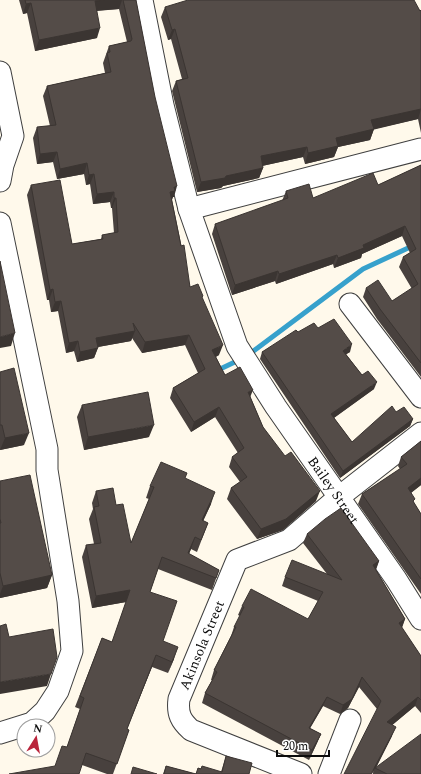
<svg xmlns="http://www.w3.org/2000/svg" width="421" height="774" font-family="Spectral,serif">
<rect width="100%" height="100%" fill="#fff9eb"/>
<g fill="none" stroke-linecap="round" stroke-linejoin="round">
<!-- stream -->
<g stroke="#37a1cc" stroke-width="5">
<polyline points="248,355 363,269 421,242"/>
<polyline points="216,371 239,360"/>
</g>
<defs>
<g id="minor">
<path id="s1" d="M142,0L163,105L189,209L237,346L276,407L396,579L421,619"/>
<polyline points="0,72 13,136 3,165 0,181"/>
<polyline points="189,209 421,149"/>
<polyline points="0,223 47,449 47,470 68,601 72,651 58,691 45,711 32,723 0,733"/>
<polyline points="350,304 421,397"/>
<path id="s2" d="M301,774L191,730C181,721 177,714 179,699L237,560L289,540L339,497L421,433"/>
<polyline points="329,774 350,720"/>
</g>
</defs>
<!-- minor casing -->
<use href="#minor" stroke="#3f3f3f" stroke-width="23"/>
<!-- minor -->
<use href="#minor" stroke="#fff" stroke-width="21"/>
</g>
<!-- wall -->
<g fill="#48413e">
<polygon points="19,0 136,0 174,197 173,197 172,200 190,287 202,298 219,355 216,357 225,375 250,396 263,427 316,501 283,530 257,539 227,499 231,488 240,482 229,467 232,457 238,453 215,417 191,432 170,398 173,388 198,373 185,345 142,353 132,338 131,341 98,347 94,358 77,362 74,351 66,353 58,311 51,312 49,300 47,300 27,195 31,185 72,244 101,239 102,235 114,233 112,208 111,208 110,202 93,204 90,184 86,185 84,174 57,179 53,162 37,164 33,138 37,127 50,126 43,96 47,86 105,73 103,63 109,46 127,42 119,9 97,11 97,38 35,51 27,13 23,14"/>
<polygon points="165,7 421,10 421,133 418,119 374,129 370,140 338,147 334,157 305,164 303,157 262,166 263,168 259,178 223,186 221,188 197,192 172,91 176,81 182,79 171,39 168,40 161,17"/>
<polygon points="421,165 421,377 377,319 363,297 366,288 392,301 412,289 399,267 403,257 410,253 402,236 362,254 361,258 334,268 333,264 276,284 275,281 232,295 212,234 215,224 282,201 286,191 313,198 378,185"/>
<polygon points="318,328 350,352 346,354 362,375 374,389 334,418 352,442 396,412 413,419 410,426 340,478 260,359 262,352 298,332"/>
<polygon points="0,372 24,445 0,450"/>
<polygon points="82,405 149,437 84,450 77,417"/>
<polygon points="421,441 421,485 411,493 414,503 421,514 421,594 358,504 362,494 400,469 398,466 401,457"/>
<polygon points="185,479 211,504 203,521 208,523 197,552 191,549 189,554 219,570 212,590 158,569 150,592 163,641 174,659 168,673 152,667 127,729 129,730 113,774 107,774 82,765 55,766 67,747 80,709 75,707 102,638 112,642 126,602 92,608 82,557 86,545 94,544 89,519 93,509 92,503 96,491 116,505 131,543 149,499 146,498 150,486"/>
<polygon points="0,481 52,575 47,588 0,598"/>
<polygon points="307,534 379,561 376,570 405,619 402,628 421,656 421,713 415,706 392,725 392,736 376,767 421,774 373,774 377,709 359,687 348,708 340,714 323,706 310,728 321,734 317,743 309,760 202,703 205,693 212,680 211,680 214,670 231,636 234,627 240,616 238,615 242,606 308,619 318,601 282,586 285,577 327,574 303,543"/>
<polygon points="226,756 249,774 163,774 166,766 196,774 198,768 221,772"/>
</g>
<!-- shaded-wall -->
<g fill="#3b3532">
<polygon points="105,0 122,0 119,9 91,11 95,1"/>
<polygon points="31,3 27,13 23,14 26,4"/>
<polygon points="100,28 97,38 35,51 39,40"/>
<polygon points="175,29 171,39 168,40 172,30"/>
<polygon points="421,109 418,119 368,131 371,120"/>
<polygon points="374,129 370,140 338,147 334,157 305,164 308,153 336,138"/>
<polygon points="307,147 303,157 257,167 261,156"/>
<polygon points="57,152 53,162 37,164 40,154"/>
<polygon points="87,163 84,174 57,179 60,169"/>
<polygon points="263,168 259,178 223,186 221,188 197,192 201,182 226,176"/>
<polygon points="94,174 90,184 86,185 89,175"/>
<polygon points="177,186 174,197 173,197 171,201 170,192 174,187"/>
<polygon points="114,192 110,202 93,204 97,194"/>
<polygon points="114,198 116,198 112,208 111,208"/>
<polygon points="405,226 402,236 362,254 361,258 334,268 338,258 363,245"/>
<polygon points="337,255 333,264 276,284 279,274"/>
<polygon points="278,271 275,281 232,295 235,285"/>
<polygon points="53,289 49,300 47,300 50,290"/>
<polygon points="61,301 58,311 51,312 55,302"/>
<polygon points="135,331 131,341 92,348 96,338"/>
<polygon points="15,333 11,346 0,348 0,337"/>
<polygon points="189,335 185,345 142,353 145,342"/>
<polygon points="78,341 74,351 66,353 69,343"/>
<polygon points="352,344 350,352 340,358 343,351"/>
<polygon points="223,345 219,355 208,360 212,350"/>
<polygon points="98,348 94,358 77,362 80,352"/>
<polygon points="377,382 374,389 328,422 331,414"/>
<polygon points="253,390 249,400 248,392"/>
<polygon points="219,407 215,417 191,432 194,422"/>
<polygon points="413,419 410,426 340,478 343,471"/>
<polygon points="154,425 149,437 84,450 88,437"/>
<polygon points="29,433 24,445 0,450 5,438"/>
<polygon points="421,478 421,485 404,498 408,488"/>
<polygon points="320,491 316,501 283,530 257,539 261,529"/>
<polygon points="215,492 211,504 198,532 202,520"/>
<polygon points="195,537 191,549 184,565 188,553"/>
<polygon points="379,561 375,571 373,565"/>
<polygon points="52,575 47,588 0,598 0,594 3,586"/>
<polygon points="130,590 126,602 92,608 96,596"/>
<polygon points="405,619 401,629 399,623"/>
<polygon points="178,647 174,659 168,673 172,662"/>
<polygon points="156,655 152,667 122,741 127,729"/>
<polygon points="51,674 47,686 0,694 0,682"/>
<polygon points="362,677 359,687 348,708 340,714 343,705"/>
<polygon points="327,697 323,706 305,737 309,728"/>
<polygon points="418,697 415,706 384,732 387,722"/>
<polygon points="396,727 392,736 376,768 375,768 372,774 371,774"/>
<polygon points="321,734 317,743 309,760 312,750"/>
</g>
<!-- building -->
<g fill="#544c48" stroke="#3b3532">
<polygon points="25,0 105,0 95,1 100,28 39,40 31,3 26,4"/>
<polygon points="123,0 136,0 155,97 177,186 174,187 175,191 170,192 181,246 184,245 190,287 198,284 203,296 202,297 223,345 212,350 225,375 240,367 253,390 248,392 263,427 285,456 291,452 320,491 286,519 261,529 231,488 247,477 232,457 244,448 219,407 194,422 173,388 205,369 189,335 145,342 133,323 135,331 96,338 98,348 80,352 78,341 69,343 61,301 55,302 53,289 50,290 31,185 60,180 72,244 103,239 102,235 118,232 116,198 114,198 114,192 97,194 94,174 89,175 87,163 60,169 57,152 40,154 37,127 56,125 47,86 111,72 107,53 110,52 109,46 131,41 132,39"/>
<polygon points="188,0 414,0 420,11 421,10 421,109 371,120 374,129 336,138 338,146 308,153 307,147 261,156 263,168 226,176 225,178 201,182 176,81 188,78 175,29 172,30 165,7"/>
<polygon points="421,165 421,363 380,309 366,288 378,280 392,301 418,284 403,257 416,249 405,226 363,245 364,248 338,258 337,255 279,274 278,271 235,285 215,224 288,198 286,191 309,184 313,198 373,173 378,185"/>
<polygon points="0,261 15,333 0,337"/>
<polygon points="334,319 352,344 343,351 362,375 368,371 377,382 331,414 352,442 392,406 396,412 404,407 413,419 343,471 262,352 296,330 298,332 314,323 318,328"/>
<polygon points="14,368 29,433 5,438 2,425 0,425 0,372"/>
<polygon points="148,392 154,425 88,437 82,405"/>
<polygon points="421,441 421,478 408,488 415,499 413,501 421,514 421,579 362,494 407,464 401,457"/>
<polygon points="161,462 187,473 185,478 215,492 202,520 208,523 201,540 195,537 188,553 219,570 216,578 162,557 150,592 177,601 163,641 178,647 172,662 156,655 127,729 129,730 117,764 86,753 79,774 9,774 55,766 62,746 67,747 84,698 80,696 102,638 112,642 130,590 96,596 86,545 101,543 94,507 99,506 96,491 113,488 116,505 123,504 131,543 154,487 150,486"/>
<polygon points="30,475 52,575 3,586 0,573 0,523 1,523 0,519 0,481"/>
<polygon points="341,508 379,561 373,565 405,619 399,623 421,656 421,700 418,697 387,722 396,727 371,774 344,774 381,701 362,677 352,699 343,705 327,697 309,728 321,734 312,750 205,693 217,672 214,670 236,627 234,627 244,607 242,606 251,589 308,619 323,592 285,577 292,560 342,580 307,534 325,519"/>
<polygon points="6,624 9,637 53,629 57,657 51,674 0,682 0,626"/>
<polygon points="421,734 421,774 387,774 375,768"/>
<polygon points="226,756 252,763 249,774 164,774 166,766 196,774 198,768 201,769 202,766 222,772"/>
<polygon points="133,767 157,774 131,774"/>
</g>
<g text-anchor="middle" stroke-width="4" stroke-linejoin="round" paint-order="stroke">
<!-- street labels -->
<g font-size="14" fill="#0c0c0c" stroke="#fff">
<text dy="5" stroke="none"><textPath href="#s1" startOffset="533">Bailey Street</textPath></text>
<text dy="5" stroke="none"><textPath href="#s2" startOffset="212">Akinsola Street</textPath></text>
</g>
</g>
<!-- north arrow -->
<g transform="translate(36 738) rotate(11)"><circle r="19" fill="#ffffff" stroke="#9e9e9e"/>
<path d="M0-3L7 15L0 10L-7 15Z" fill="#ba253c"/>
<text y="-6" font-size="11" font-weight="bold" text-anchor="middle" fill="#0c0c0c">N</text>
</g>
<!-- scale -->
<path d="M277 750v6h52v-6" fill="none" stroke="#0c0c0c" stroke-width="2"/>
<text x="283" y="750" font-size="12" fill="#0c0c0c" stroke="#ffffff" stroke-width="3" paint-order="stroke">20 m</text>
</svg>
